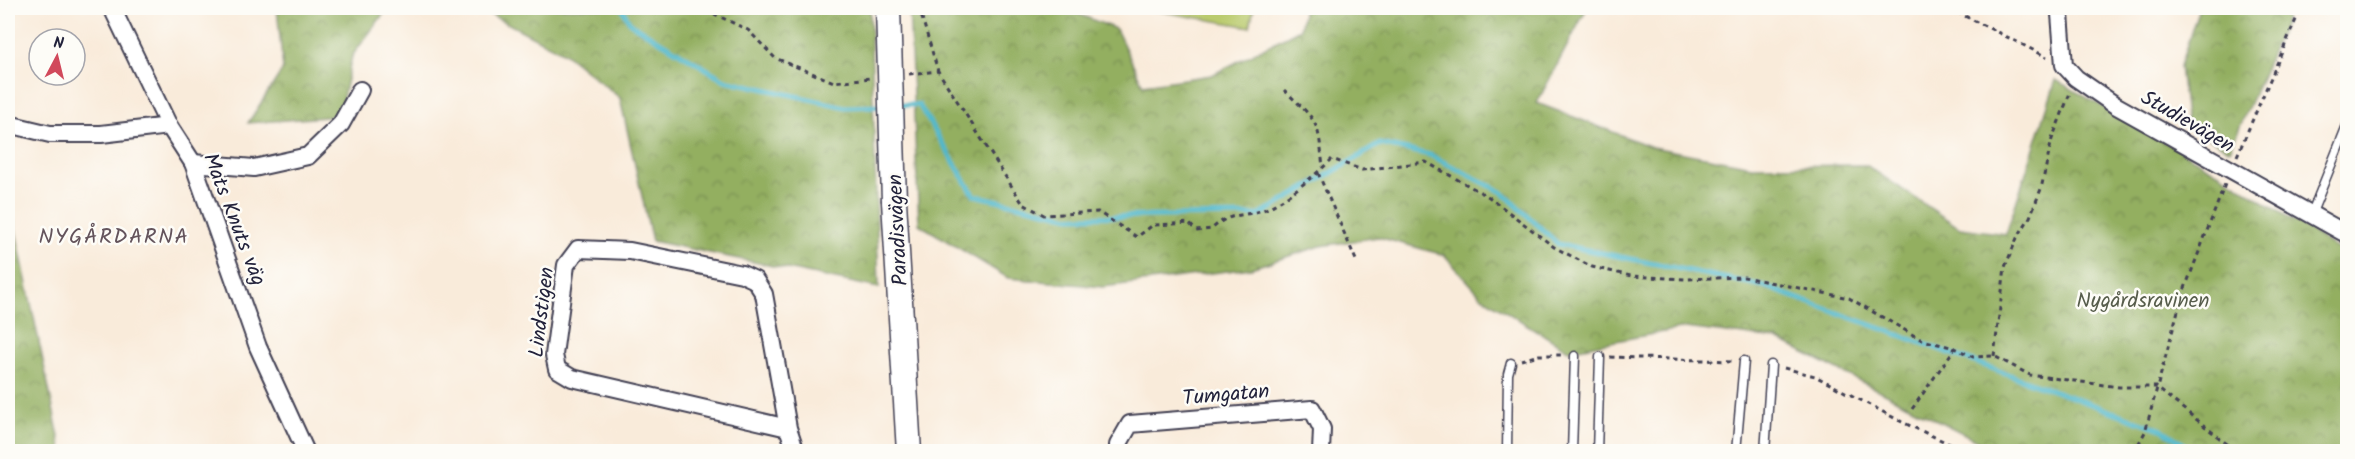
<svg xmlns="http://www.w3.org/2000/svg" width="2355" height="459" font-family="Kalam,sans-serif">
<defs>
<pattern id="forest-crowns" width="20" height="18" patternUnits="userSpaceOnUse" patternTransform="scale(1.5)"><rect width="20" height="18" fill="#93af60"/><path d="M2 6a3 3 0 1 1 6 0M12 15a3 3 0 1 1 6 0" fill="none" stroke="#788e50"/></pattern>
</defs>
<rect width="100%" height="100%" fill="#fdfcf7"/>
<filter id="ink" filterUnits="userSpaceOnUse"><feTurbulence type="fractalNoise" baseFrequency=".0167" numOctaves="2"/><feDisplacementMap in="SourceGraphic" scale="12" xChannelSelector="R" yChannelSelector="G"/><feConvolveMatrix kernelMatrix="1 2 1 2 8 2 1 2 1" color-interpolation-filters="sRGB"/></filter>
<filter id="wash" filterUnits="userSpaceOnUse"><feTurbulence type="fractalNoise" baseFrequency=".008" numOctaves="4" result="noise"/><feDisplacementMap in="SourceGraphic" scale="24" xChannelSelector="R" yChannelSelector="G"/><feGaussianBlur stdDeviation="1.35" result="paint"/><feColorMatrix in="noise" values="0 0 0 0 0 0 0 0 0 0 0 0 0 0 0 0 0 1.4 0 .05"/><feComposite in="paint" operator="in"/></filter>
<g filter="url(#wash)">
<rect width="100%" height="100%" fill="#f9ebda"/>
<!-- forest -->
<g fill="url(#forest-crowns)" stroke="#5a684e" stroke-width="1.5">
<polygon points="277,8 388,8 352,56 339,116 248,123 283,69"/>
<polygon points="471,8 870,8 879,288 652,241 620,98 564,53 480,9"/>
<polygon points="909,8 1063,8 1116,29 1143,85 1212,75 1300,29 1304,8 1587,8 1537,103 1652,147 1752,166 1866,165 1960,228 2006,234 2056,80 2221,174 2347,255 2347,451 2108,452 2104,444 1992,448 1777,339 1685,328 1568,350 1482,297 1444,255 1378,237 1321,246 1251,268 1103,287 1008,278 919,224"/>
<polygon points="2199,8 2291,8 2230,150 2187,126 2180,66"/>
<polygon points="8,194 62,451 8,451"/>
</g>
<!-- garden -->
<polygon fill="#bacb6d" stroke="#6e7654" stroke-width="1.5" points="1140,8 1254,8 1250,27"/>
<g fill="none" stroke-linecap="round" stroke-linejoin="round">
<!-- stream -->
<g stroke="#4fb8cc" stroke-width="5">
<polyline points="622,8 630,23 725,80 845,107 886,106"/>
<polyline points="898,105 919,105 974,195 1070,217 1260,215 1380,144 1430,155 1502,192 1558,244 1763,286 2163,430 2196,452"/>
</g>
</g>
</g>
<g filter="url(#ink)">
<g fill="none" stroke-linecap="round" stroke-linejoin="round">
<defs>
<g id="lane">
<polyline points="2311,215 2348,123"/>
<polyline points="1507,452 1508,374 1511,363"/>
<polyline points="1572,452 1575,356"/>
<polyline points="1597,452 1600,357"/>
<polyline points="1736,452 1744,361"/>
<polyline points="1765,452 1771,365"/>
</g>
<g id="street">
<polyline points="112,8 169,126 193,163 258,347 306,452"/>
<polyline points="2062,8 2060,14 2064,65 2076,78 2115,105 2348,235"/>
<polyline points="8,124 50,134 101,134 169,126"/>
<polyline points="193,163 254,168 308,156 341,124 360,90"/>
<polyline points="788,428 572,378 557,369 554,355 566,265 578,249 630,251 742,274 755,280 764,294 788,428 796,452"/>
<polyline points="1118,452 1118,445 1130,424 1312,409 1322,429 1321,452"/>
</g>
<polyline id="secondary" points="894,201 909,452"/>
</defs>
<!-- lane casing -->
<use href="#lane" stroke="#424053" stroke-width="11"/>
<!-- street casing -->
<use href="#street" stroke="#424053" stroke-width="20"/>
<!-- secondary casing -->
<use href="#secondary" stroke="#424053" stroke-width="27"/>
<!-- path -->
<g stroke="#424053" stroke-width="3" stroke-dasharray="4.5 4.5" stroke-linecap="butt">
<polyline points="707,8 710,12 748,30 775,58 834,82 870,78"/>
<polyline points="919,8 938,71"/>
<polyline points="1949,8 2047,57"/>
<path d="M909,74L938,71L1023,204L1044,215L1098,212L1137,237L1153,225L1189,223L1196,231L1212,229C1229,212 1242,217 1263,210C1282,203 1318,173 1332,159L1362,170L1426,162L1489,197L1554,247L1592,267L1631,276L1686,279L1744,277L1849,298L1922,340L1955,348L1973,357L1994,356L2030,375L2119,387H2156L2237,452"/>
<path d="M1284,90C1319,123 1318,120 1323,168"/>
<polyline points="2237,156 2301,8"/>
<polyline points="1318,173 1356,260"/>
<polyline points="1994,356 2005,267 2017,238 2030,217 2041,189 2052,139 2070,93"/>
<polyline points="1610,357 1733,361"/>
<polyline points="1521,360 1539,355 1562,355"/>
<polyline points="1784,368 1815,376 1902,422 1967,452"/>
<polyline points="1912,409 1955,348"/>
<polyline points="2134,452 2145,432 2182,296 2225,184"/>
</g>
<!-- lane -->
<use href="#lane" stroke="#fff" stroke-width="8"/>
<!-- street -->
<use href="#street" stroke="#fff" stroke-width="16"/>
<!-- secondary -->
<use href="#secondary" stroke="#fff" stroke-width="24"/>
<defs>
<polyline id="secondary-bridge" points="888,8 894,201"/>
</defs>
<!-- secondary-bridge casing -->
<use href="#secondary-bridge" stroke="#424053" stroke-width="27" stroke-linecap="butt"/>
<!-- secondary-bridge -->
<use href="#secondary-bridge" stroke="#fff" stroke-width="24"/>
</g>
</g>
<g text-anchor="middle" stroke-width="5" stroke-linejoin="round" paint-order="stroke">
<!-- street labels -->
<g font-size="21" fill="#22223b" stroke="#fdfcf7">
<text transform="translate(2188 121) rotate(30)" y="7">Studievägen</text>
<text transform="translate(235 219) rotate(69)" y="7">Mats Knuts väg</text>
<text transform="translate(897 230) rotate(-93)" y="7">Paradisvägen</text>
<text transform="translate(541 312) rotate(-83)" y="7">Lindstigen</text>
<text transform="translate(1226 394) rotate(-5)" y="7">Tumgatan</text>
</g>
<!-- park labels -->
<g font-size="21" fill="#575d4c" stroke="#fdfcf7">
<text x="2143" y="307">Nygårdsravinen</text>
</g>
<!-- neighbourhood labels -->
<g font-size="22" letter-spacing="1.5" fill="#64545c" stroke="#fdfcf7">
<text x="114" y="243">NYGÅRDARNA</text>
</g>
</g>
<!-- margin -->
<rect width="2355" height="459" fill="none" stroke="#fdfcf7" stroke-width="30"/>
<!-- north arrow -->
<g transform="translate(57 57) rotate(7)"><circle r="28" fill="#fdfcf7" stroke="#a5a5ac" stroke-width="1.5"/>
<path d="M0-4.5L10 22L0 15L-10 22Z" fill="#d1495b"/>
<text y="-9" font-size="16" font-weight="bold" text-anchor="middle" fill="#22223b">N</text>
</g>
</svg>
